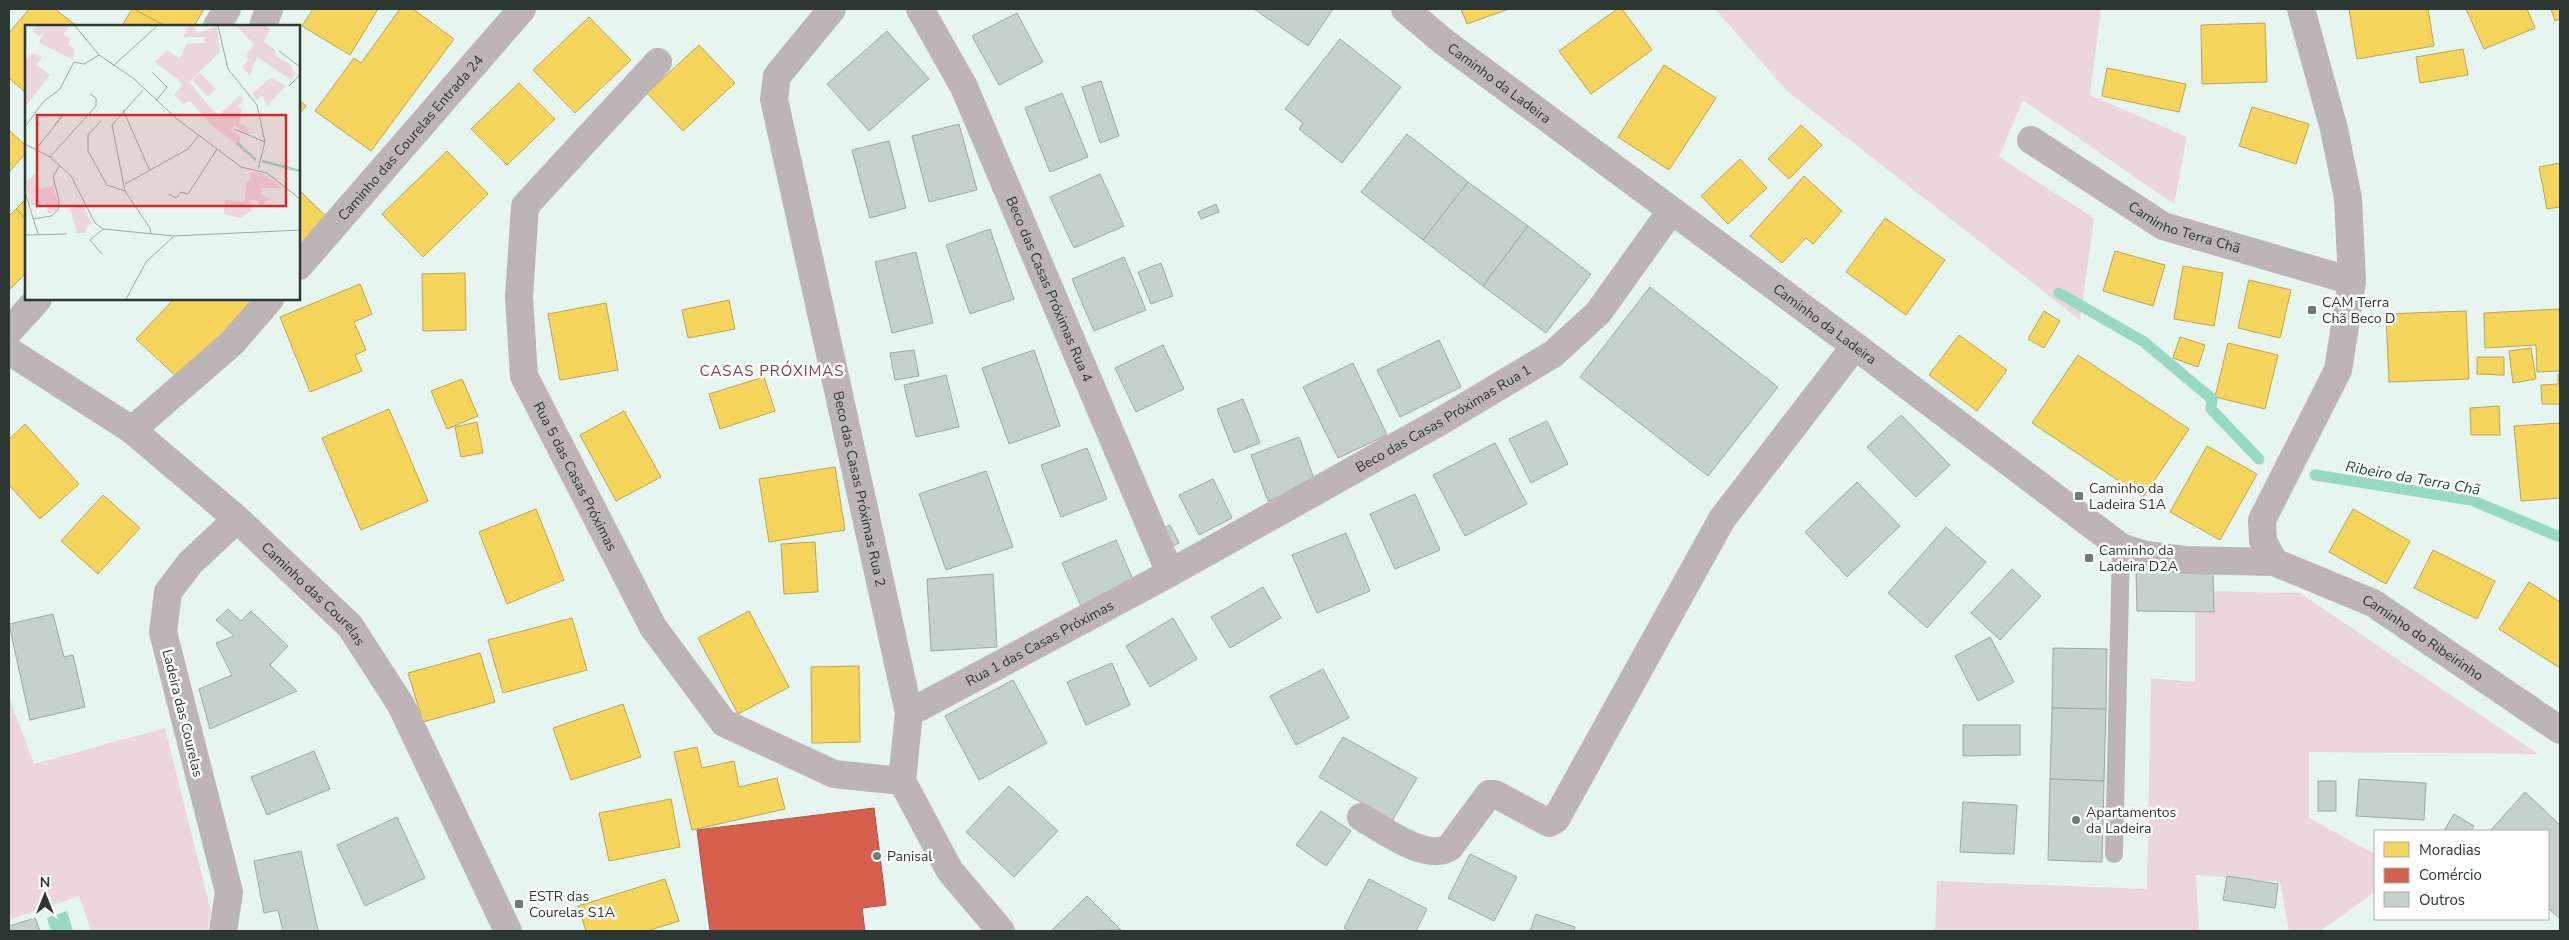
<svg xmlns="http://www.w3.org/2000/svg" width="2569" height="940" font-family="'Nunito Sans',sans-serif">
<rect width="100%" height="100%" fill="#e6f5f0"/>
<!-- green -->
<g fill="#ecd6de">
<polygon points="1715,9 2101,9 2090,95 2187,137 2174,204 2023,100 1999,157 2094,218 2080,320 1787,91"/>
<polygon points="2195,591 2300,593 2538,754 2309,752 2309,818 2375,854 2375,892 2320,931 2289,931 2280,882 2196,875 2199,931 1935,931 1937,881 2147,889 2151,678 2195,682"/>
<polygon points="9,697 34,764 165,728 211,911 207,931 91,931 79,896 9,920"/>
</g>
<!-- water -->
<polygon fill="#98d9c5" points="67,911 73,931 51,931 47,918"/>
<!-- homes -->
<g fill="#f6d55c" stroke="#b9a650">
<polygon points="29,9 55,9 77,26 26,26 26,93 9,78 9,33"/>
<polygon points="132,9 134,9 165,26 122,26"/>
<polygon points="134,9 204,9 194,26 165,26"/>
<polygon points="313,9 378,9 350,55 302,26"/>
<polygon points="400,9 413,9 454,39 371,151 315,111 354,58 361,63"/>
<polygon points="1461,9 1509,9 1467,24"/>
<polygon points="1617,9 1622,9 1652,50 1591,94 1559,51"/>
<polygon points="2349,9 2428,9 2434,46 2357,59"/>
<polygon points="2466,9 2527,9 2535,28 2484,49"/>
<polygon points="2551,9 2560,9 2560,19 2555,21"/>
<polygon points="589,17 631,60 575,113 533,70"/>
<polygon points="2265,23 2267,82 2202,84 2201,25"/>
<polygon points="699,45 735,83 683,131 647,93"/>
<polygon points="2463,49 2468,75 2420,83 2416,57"/>
<polygon points="1664,65 1716,98 1669,170 1618,137"/>
<polygon points="2107,68 2186,84 2179,112 2102,96"/>
<polygon points="519,83 555,119 507,165 471,129"/>
<polygon points="299,100 306,106 299,114"/>
<polygon points="2252,107 2309,124 2296,164 2239,146"/>
<polygon points="1801,125 1822,145 1789,179 1768,159"/>
<polygon points="9,130 26,146 26,153 9,172"/>
<polygon points="447,151 488,194 423,257 382,214"/>
<polygon points="1740,159 1767,188 1728,224 1701,196"/>
<polygon points="2560,163 2560,207 2547,209 2539,167"/>
<polygon points="1804,176 1842,211 1813,244 1806,238 1782,263 1750,236"/>
<polygon points="299,190 331,221 299,255"/>
<polygon points="26,199 26,219 16,209"/>
<polygon points="16,209 26,219 26,273 9,290 9,216"/>
<polygon points="1885,218 1945,260 1906,315 1846,272"/>
<polygon points="2115,251 2165,265 2153,306 2103,291"/>
<polygon points="2183,266 2223,273 2214,326 2174,319"/>
<polygon points="465,273 466,330 423,331 422,274"/>
<polygon points="2249,280 2291,290 2280,338 2238,328"/>
<polygon points="360,284 372,314 354,322 366,350 355,355 362,371 310,392 280,317"/>
<polygon points="174,299 257,299 180,380 136,339"/>
<polygon points="729,300 735,329 688,338 682,310"/>
<polygon points="606,303 618,370 560,380 548,314"/>
<polygon points="2560,309 2560,371 2537,372 2536,345 2485,348 2484,313"/>
<polygon points="2044,311 2060,321 2044,348 2028,339"/>
<polygon points="2466,311 2469,379 2389,382 2386,314"/>
<polygon points="1959,335 2007,370 1977,411 1929,375"/>
<polygon points="2180,337 2205,345 2198,367 2173,358"/>
<polygon points="2228,343 2278,355 2265,409 2215,397"/>
<polygon points="2531,348 2536,379 2513,383 2509,351"/>
<polygon points="2078,355 2189,429 2143,497 2032,423"/>
<polygon points="2477,357 2504,357 2504,375 2477,374"/>
<polygon points="2558,374 2560,374 2560,404 2542,404 2541,385 2558,384"/>
<polygon points="764,377 775,411 720,429 709,394"/>
<polygon points="462,379 478,416 447,429 431,391"/>
<polygon points="2499,406 2500,435 2471,435 2470,408"/>
<polygon points="389,409 428,501 361,530 322,438"/>
<polygon points="624,411 661,477 616,501 580,435"/>
<polygon points="477,422 483,453 461,457 455,427"/>
<polygon points="2560,423 2560,498 2521,501 2514,426"/>
<polygon points="25,424 79,484 40,519 9,485 9,439"/>
<polygon points="2207,446 2257,474 2220,540 2170,512"/>
<polygon points="835,467 845,530 769,542 759,479"/>
<polygon points="103,495 140,528 98,574 61,541"/>
<polygon points="536,509 564,580 507,604 479,532"/>
<polygon points="2353,509 2410,541 2386,584 2329,552"/>
<polygon points="815,542 818,592 784,594 781,544"/>
<polygon points="2433,550 2495,581 2477,619 2414,588"/>
<polygon points="2529,582 2560,602 2560,668 2499,629"/>
<polygon points="749,611 789,687 738,714 698,638"/>
<polygon points="572,618 587,670 503,693 488,640"/>
<polygon points="480,653 495,702 423,722 408,673"/>
<polygon points="859,666 860,742 812,743 811,667"/>
<polygon points="623,704 641,757 571,780 553,728"/>
<polygon points="697,747 702,768 734,761 739,787 777,778 785,809 692,830 674,752"/>
<polygon points="671,799 680,847 609,861 599,813"/>
<polygon points="665,879 679,921 647,931 586,931 578,906"/>
</g>
<!-- shops -->
<polygon fill="#d6604d" stroke="#a35445" points="874,808 886,905 862,908 865,931 710,931 697,830"/>
<g fill="none" stroke-linecap="round" stroke-linejoin="round">
<!-- stream -->
<g stroke="#98d9c5" stroke-width="11">
<polyline points="2059,293 2144,342 2212,399 2211,409 2259,459"/>
<polyline points="2315,475 2471,500 2560,537"/>
</g>
</g>
<!-- building -->
<g fill="#c5d1cd" stroke="#9da8a4">
<polygon points="1254,9 1333,9 1308,46"/>
<polygon points="1017,13 1043,62 999,85 972,36"/>
<polygon points="887,31 929,79 869,131 827,84"/>
<polygon points="1340,39 1401,87 1342,163 1299,129 1303,123 1285,109"/>
<polygon points="1101,81 1119,136 1100,143 1082,87"/>
<polygon points="1062,93 1088,157 1050,172 1025,108"/>
<polygon points="959,124 977,190 929,202 912,136"/>
<polygon points="1407,134 1468,182 1423,240 1361,192"/>
<polygon points="889,141 906,208 870,218 852,150"/>
<polygon points="1100,174 1124,226 1074,248 1050,197"/>
<polygon points="1468,182 1528,226 1483,286 1423,240"/>
<polygon points="1216,204 1219,212 1201,219 1198,212"/>
<polygon points="1528,226 1591,274 1546,333 1483,286"/>
<polygon points="990,229 1014,299 970,314 946,245"/>
<polygon points="916,252 933,323 892,333 875,262"/>
<polygon points="1124,257 1146,310 1094,331 1072,279"/>
<polygon points="1161,263 1173,296 1151,304 1138,272"/>
<polygon points="1650,287 1778,387 1708,476 1580,377"/>
<polygon points="1439,340 1461,387 1400,417 1377,370"/>
<polygon points="1163,345 1184,389 1136,412 1115,368"/>
<polygon points="914,350 919,376 895,380 890,353"/>
<polygon points="1034,350 1060,426 1009,444 982,368"/>
<polygon points="1353,363 1387,435 1338,458 1303,387"/>
<polygon points="946,375 959,427 916,437 904,385"/>
<polygon points="1243,399 1260,443 1234,453 1217,409"/>
<polygon points="1901,415 1950,465 1916,497 1867,447"/>
<polygon points="1547,421 1568,464 1531,483 1509,439"/>
<polygon points="1299,437 1316,484 1268,501 1251,455"/>
<polygon points="1495,443 1527,504 1465,536 1433,475"/>
<polygon points="1087,448 1107,499 1061,517 1041,465"/>
<polygon points="986,471 1013,547 946,570 919,494"/>
<polygon points="1213,479 1232,518 1199,535 1179,495"/>
<polygon points="1857,482 1900,526 1847,577 1805,532"/>
<polygon points="1415,494 1440,550 1395,569 1370,514"/>
<polygon points="1170,525 1179,543 1167,549 1158,531"/>
<polygon points="1946,527 1986,562 1927,628 1888,593"/>
<polygon points="1346,533 1370,591 1317,613 1292,555"/>
<polygon points="1116,540 1134,582 1081,606 1062,563"/>
<polygon points="2012,569 2041,596 2000,640 1971,613"/>
<polygon points="2136,571 2213,573 2214,612 2137,611"/>
<polygon points="993,574 997,647 931,651 927,579"/>
<polygon points="1263,587 1281,618 1230,648 1211,617"/>
<polygon points="228,609 241,621 251,611 288,646 270,665 297,691 210,729 199,689 232,675 216,643 234,636 216,620"/>
<polygon points="53,614 64,657 73,655 85,707 30,720 9,624"/>
<polygon points="1173,618 1197,659 1150,687 1126,646"/>
<polygon points="1990,637 2014,682 1978,701 1955,656"/>
<polygon points="2053,648 2107,649 2106,709 2052,708"/>
<polygon points="1112,663 1130,705 1086,725 1067,682"/>
<polygon points="1323,669 1349,718 1296,745 1270,696"/>
<polygon points="1013,680 1047,743 979,780 945,716"/>
<polygon points="2052,708 2106,709 2104,781 2050,779"/>
<polygon points="1963,725 2020,725 2020,755 1963,756"/>
<polygon points="1343,737 1417,778 1392,821 1319,777"/>
<polygon points="314,751 330,789 267,815 251,777"/>
<polygon points="2050,779 2104,781 2102,862 2048,860"/>
<polygon points="2359,779 2426,783 2424,820 2356,816"/>
<rect x="2318" y="781" width="18" height="30"/>
<polygon points="1009,786 1058,831 1014,877 966,832"/>
<polygon points="2525,792 2560,825 2560,919 2548,908 2548,831 2490,831"/>
<polygon points="1963,802 2017,805 2014,854 1960,852"/>
<polygon points="1321,811 1351,831 1326,866 1296,845"/>
<polygon points="2454,814 2474,826 2471,831 2444,831"/>
<polygon points="397,817 425,878 365,906 337,845"/>
<polygon points="301,851 318,931 283,931 278,910 264,913 254,861"/>
<polygon points="1470,854 1517,877 1494,921 1448,898"/>
<polygon points="2227,876 2278,884 2275,908 2223,900"/>
<polygon points="1369,879 1427,909 1416,931 1351,931 1344,928"/>
<polygon points="1087,896 1121,930 1051,931"/>
<polygon points="1536,914 1575,927 1574,931 1530,931"/>
<polygon points="35,918 40,931 9,931 9,926"/>
</g>
<g fill="none" stroke-linecap="round" stroke-linejoin="round">
<!-- service -->
<polyline stroke="#bcb4b7" stroke-width="18" points="2114,854 2121,547"/>
<!-- minor -->
<g stroke="#bcb4b7" stroke-width="28">
<path id="s1" d="M832,9L777,76L774,99L909,713L902,781L950,871L1001,931"/>
<path id="s2" d="M920,9L964,87L1170,573"/>
<path id="s3" d="M1405,9L1444,42L1855,346L2121,547L2146,555L2184,560L2274,562L2373,603L2560,730"/>
<polyline points="217,26 227,9"/>
<polyline points="263,26 269,9"/>
<path id="s4" d="M658,62L525,206L519,297L524,376L653,627L724,723L834,774L902,781"/>
<path id="s5" d="M2031,140L2163,226L2352,281"/>
<path id="s6" d="M299,266L522,9"/>
<polyline points="9,331 38,299"/>
<polyline points="132,430 232,343 270,299"/>
<polyline points="2274,562 2263,541 2262,520 2338,370 2352,281 2348,198 2334,129 2301,9"/>
<path id="s7" d="M909,713L1170,573L1441,421L1553,354L1598,313L1671,211"/>
<path d="M1361,817C1382,829 1427,863 1450,847L1489,794H1495L1549,823L1556,819L1722,519L1855,346"/>
<polyline points="223,931 229,892 163,632 168,592 190,563 237,519"/>
</g>
<!-- tertiary -->
<path stroke="#bcb4b7" stroke-width="28" id="s8" d="M9,351L132,430L237,519L350,626L401,705L508,931"/>
</g>
<!-- markers -->
<g fill="#6d7a75" stroke="#fff" stroke-width="2">
<rect x="2307" y="305" width="10" height="10" rx="2.5"/>
<rect x="2074" y="491" width="10" height="10" rx="2.5"/>
<rect x="2084" y="553" width="10" height="10" rx="2.5"/>
<circle cx="2076" cy="820" r="5"/>
<circle cx="877" cy="856" r="5"/>
<rect x="514" y="899" width="10" height="10" rx="2.5"/>
</g>
<g text-anchor="middle" stroke-width="5" stroke-linejoin="round" paint-order="stroke">
<!-- street labels -->
<g font-size="14" fill="#2c3733" stroke="#fff">
<text dy="5" stroke="none"><textPath href="#s3" startOffset="120">Caminho da Ladeira</textPath></text>
<text dy="5" stroke="none"><textPath href="#s6" startOffset="170">Caminho das Courelas Entrada 24</textPath></text>
<text dy="5" stroke="none"><textPath href="#s5" startOffset="178">Caminho Terra Chã</textPath></text>
<text dy="5" stroke="none"><textPath href="#s2" startOffset="309">Beco das Casas Próximas Rua 4</textPath></text>
<text dy="5" stroke="none"><textPath href="#s3" startOffset="525">Caminho da Ladeira</textPath></text>
<text dy="5" stroke="none"><textPath href="#s7" startOffset="610">Beco das Casas Próximas Rua 1</textPath></text>
<text dy="5" stroke="none"><textPath href="#s4" startOffset="479">Rua 5 das Casas Próximas</textPath></text>
<text dy="5" stroke="none"><textPath href="#s1" startOffset="509">Beco das Casas Próximas Rua 2</textPath></text>
<text dy="5" stroke="none"><textPath href="#s8" startOffset="391">Caminho das Courelas</textPath></text>
<text dy="5" stroke="none"><textPath href="#s3" startOffset="1218">Caminho do Ribeirinho</textPath></text>
<text dy="5" stroke="none"><textPath href="#s7" startOffset="148">Rua 1 das Casas Próximas</textPath></text>
<text transform="translate(183 713) rotate(76)" y="5">Ladeira das Courelas</text>
</g>
<!-- poi labels -->
<g font-size="14" fill="#2c3733" stroke="#fff" text-anchor="start">
<text x="2322" y="307">CAM Terra<tspan x="2322" dy="16">Chã Beco D</tspan></text>
<text x="2089" y="493">Caminho da<tspan x="2089" dy="16">Ladeira S1A</tspan></text>
<text x="2099" y="555">Caminho da<tspan x="2099" dy="16">Ladeira D2A</tspan></text>
<text x="2086" y="817">Apartamentos<tspan x="2086" dy="16">da Ladeira</tspan></text>
<text x="887" y="861">Panisal</text>
<text x="529" y="901">ESTR das<tspan x="529" dy="16">Courelas S1A</tspan></text>
</g>
<!-- neighbourhood labels -->
<g font-size="15" letter-spacing="1" fill="#803d5a" stroke="#fff">
<text x="772" y="376">CASAS PRÓXIMAS</text>
</g>
<!-- water labels -->
<g font-size="15" font-style="italic" fill="#20483c" stroke="#fff">
<text transform="translate(2413 478) rotate(10)" y="5">Ribeiro da Terra Chã</text>
</g>
</g>
<!-- overview -->
<g transform="translate(25 25)">
<rect width="275" height="275" fill="#e6f5f0"/>
<path d="M12,1H44L38,10L46,14L43,20L50,24L48,35L14,18L19,7L14,11L7,6ZM163,1H168L172,8L192,1L195,27L164,57L193,91L214,71L219,74L213,82L217,84L215,99L224,103L223,110L209,100L206,105L215,111L214,121L185,99L165,76L158,79L149,70L157,61L156,57L130,37L142,25L154,34L162,19L180,18V12H158ZM212,1H241L245,4L239,17L250,25L251,31L265,39L270,49L266,55L232,32L225,50L217,42L223,35L222,27L229,20ZM8,28L17,32L12,40L25,50L0,82V35ZM175,48L191,64L183,72L167,55ZM246,53L261,61L242,81L237,71L231,75L227,68ZM225,147L235,148L258,163H236V169L245,174L234,182L233,176L225,175L226,186L215,193L199,189L200,175L220,176L221,156H225ZM10,149L15,164L28,161L33,178L31,185L24,189L20,177L6,181L4,177L0,157ZM58,180L67,199L62,200L61,208H52L45,184Z" fill="#ecd6de"/>
<path fill="none" stroke="#98d9c5" stroke-width="2.5" d="M212,118L231,135M237,136L275,146"/>
<path fill="none" stroke="#9ca9a4" stroke-width="1" d="M50,1L74,30L108,53L152,94L216,142L242,148L275,174M193,1L203,44L232,80L240,117L233,144M254,26L274,41M88,41L132,1M129,49L142,62L131,76M264,61L274,51L275,40M118,65L87,100L100,166L125,203L126,209M98,85L125,146M76,96L63,110V126L82,160L100,166M0,102L18,77L35,64L49,37L59,39L74,30M209,104L240,117M0,119L25,132L46,151L70,198L78,204L149,211L275,205M12,123L38,90L29,101M25,132L71,81V73L65,69M100,159L163,124L174,110M0,167L13,209M144,169L151,173L156,167L163,169L192,124M9,194L26,191L33,185L34,176L28,151L35,140M1,210L42,209M77,229L65,215L78,204M101,274L121,237L149,211"/>
<path fill="#d62828" fill-opacity="0.15" stroke="#d62828" stroke-width="2.5" d="M12,90H261V181H12Z"/>
<rect width="275" height="275" fill="none" stroke="#2c3733" stroke-width="2.5"/>
</g>
<!-- border -->
<rect width="2569" height="940" fill="none" stroke="#2c3733" stroke-width="20"/>
<!-- legend -->
<rect x="2374" y="830" width="175" height="90" fill="#ffffff" stroke="#abafad"/>
<rect x="2384" y="842" width="25" height="15" fill="#f6d55c" stroke="#abafad"/>
<text x="2419" y="855" font-size="15" fill="#2c3733">Moradias</text>
<rect x="2384" y="868" width="25" height="15" fill="#d6604d" stroke="#abafad"/>
<text x="2419" y="880" font-size="15" fill="#2c3733">Comércio</text>
<rect x="2384" y="892" width="25" height="15" fill="#c5d1cd" stroke="#abafad"/>
<text x="2419" y="905" font-size="15" fill="#2c3733">Outros</text>
<!-- north arrow -->
<g transform="translate(45 895)" stroke="#ffffff" stroke-width="4" paint-order="stroke">
<path d="M0-4L9 19L0 12L-9 19Z" fill="#2c3733"/>
<text y="-8" font-size="14" font-weight="bold" text-anchor="middle" fill="#2c3733">N</text>
</g>
</svg>
